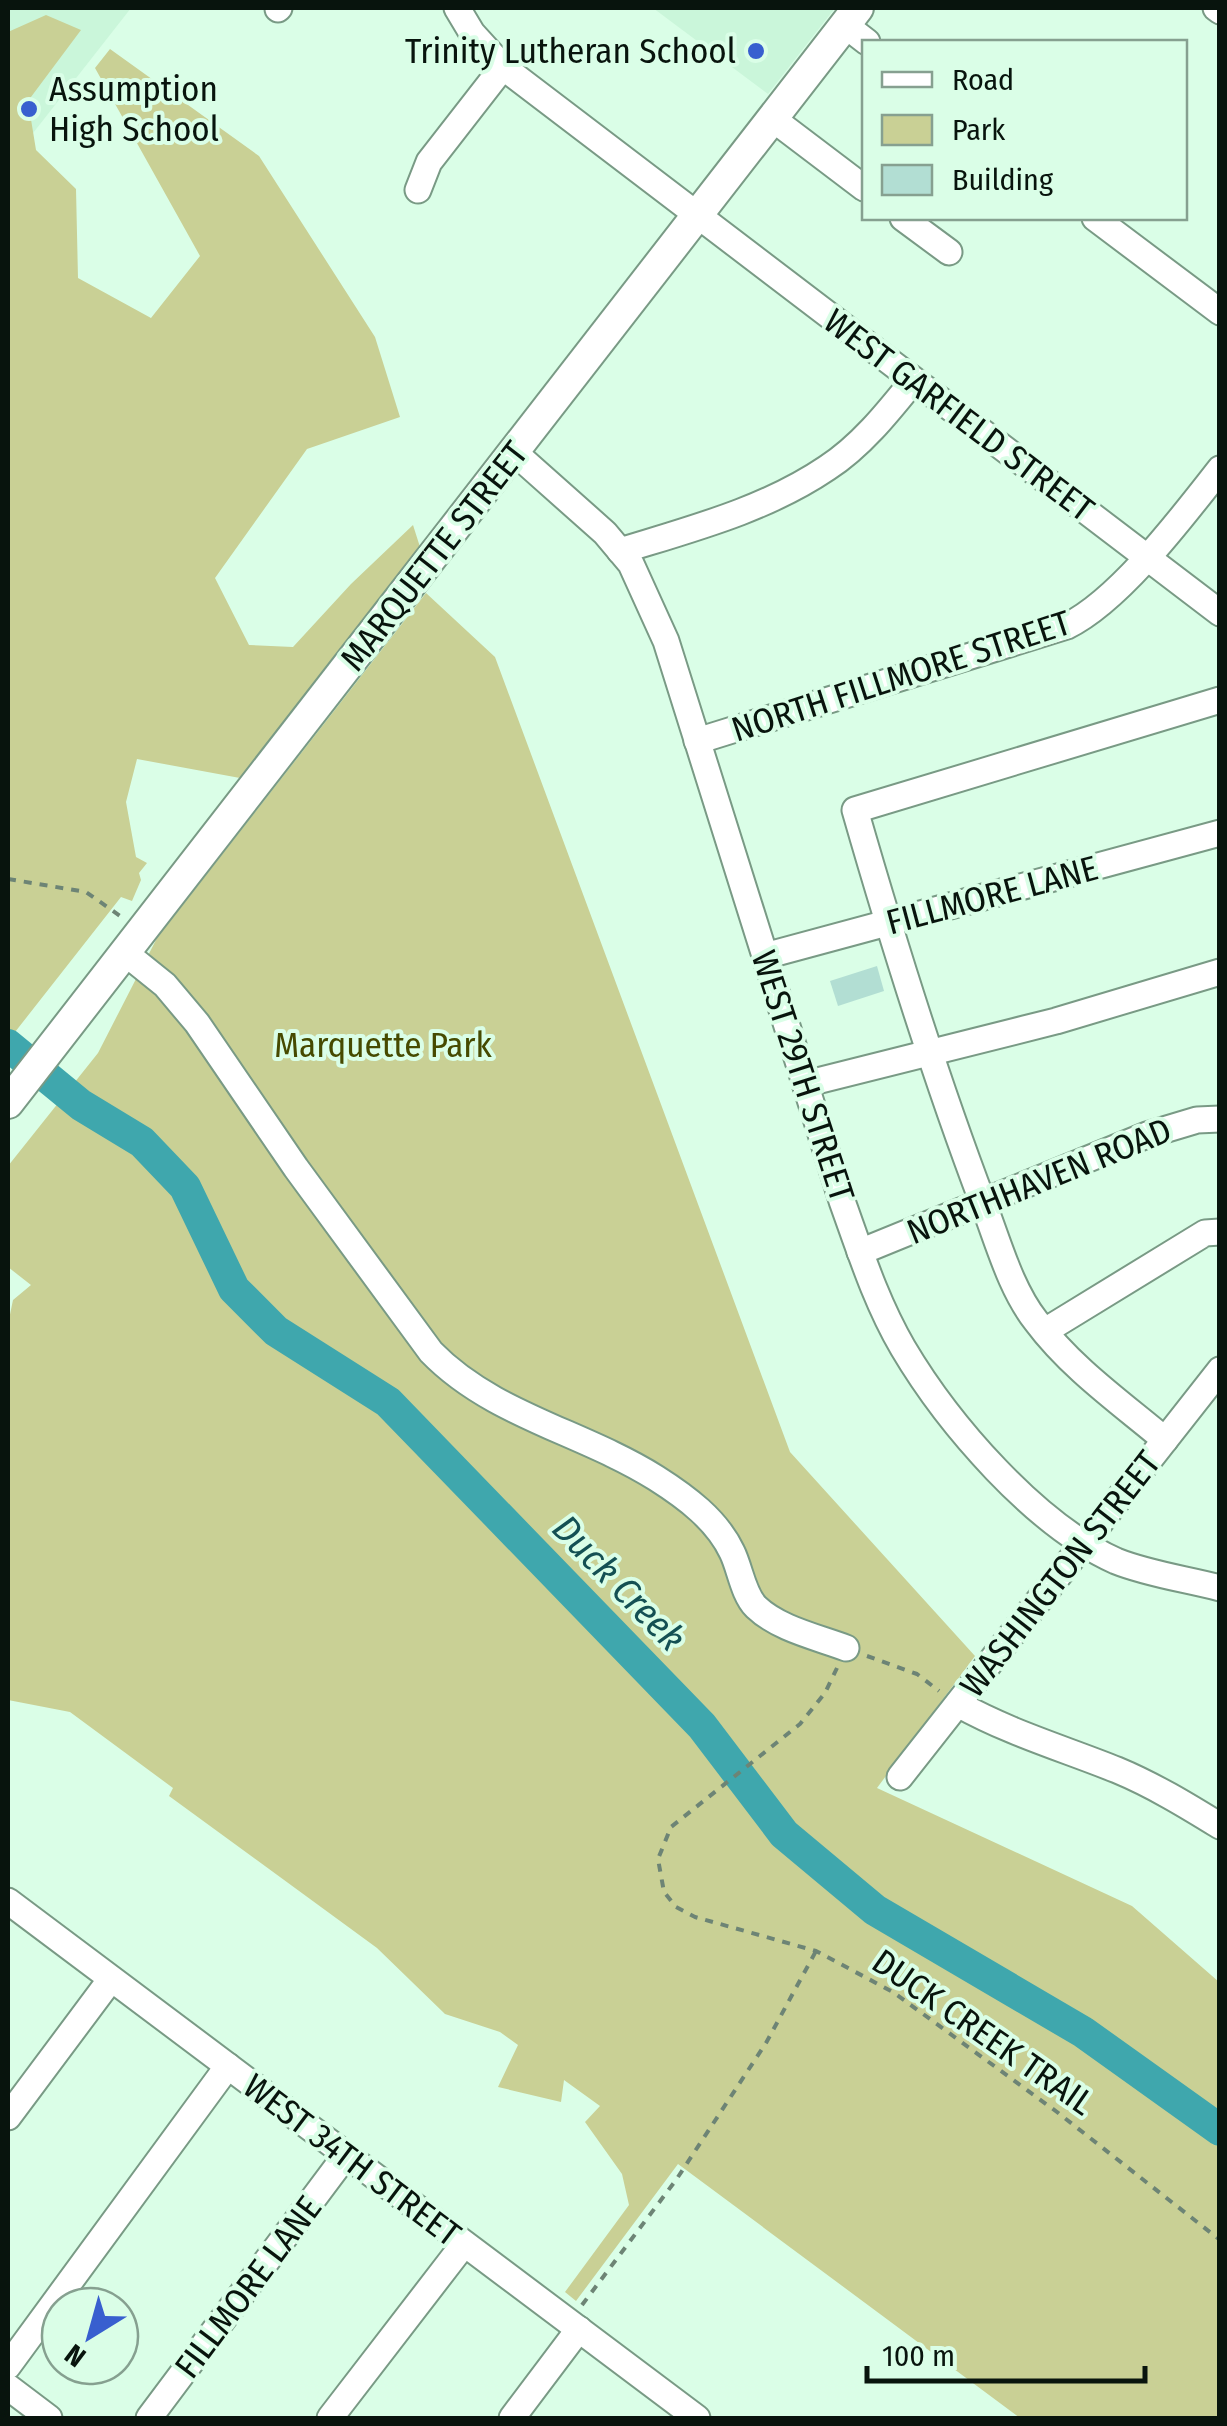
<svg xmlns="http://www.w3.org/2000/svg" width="1227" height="2426" font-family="'Fira Sans Condensed',sans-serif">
<rect width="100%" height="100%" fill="#dafee7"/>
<!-- built -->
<g fill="#caf6da">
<polygon points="8,8 131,8 8,165"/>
<polygon points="653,8 835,8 768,94"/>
</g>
<!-- green -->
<g fill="#c9d095">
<polygon points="46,15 81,30 28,101 36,150 76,189 78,278 151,318 200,256 95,68 110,49 259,156 375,337 400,417 307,449 215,578 249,645 293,647 351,584 413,525 420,547 240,778 137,759 126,802 136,857 147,863 139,873 141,880 132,901 121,897 8,1041 8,32"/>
<polygon points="426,593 495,657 790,1452 975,1656 877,1788 1132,1906 1219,1982 1219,2418 1020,2418 678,2164 576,2301 565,2292 629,2205 622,2174 585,2122 600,2106 564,2080 561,2102 498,2087 518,2045 500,2032 445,2014 377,1948 169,1796 173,1788 70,1712 8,1700 8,1324 13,1300 31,1285 8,1267 8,1166 98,1053 157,938"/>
</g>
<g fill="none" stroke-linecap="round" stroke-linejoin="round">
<!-- river -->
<polyline stroke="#3fa7ad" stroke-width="32" points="8,1045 81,1105 142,1142 185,1187 234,1289 276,1331 388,1402 702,1726 784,1834 875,1910 1083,2032 1220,2130"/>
</g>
<!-- building -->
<polygon fill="#b2ded3" points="877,966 884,991 838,1006 830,981"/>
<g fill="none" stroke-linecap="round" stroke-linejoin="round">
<defs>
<g id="minor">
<polyline points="457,8 472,33 503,67 1220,613"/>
<polyline points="1216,8 1220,11"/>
<polyline points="278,9 279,8"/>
<polyline points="845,25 867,42"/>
<polyline points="773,119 864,188"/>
<polyline points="418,190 429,162 503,67"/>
<polyline points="903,218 949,252"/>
<polyline points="1095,218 1220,312"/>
<path d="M514,452L605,533L631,564L666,641L842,1201C860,1251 876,1302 903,1348C948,1424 1035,1525 1116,1561C1148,1574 1186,1579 1220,1588"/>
<path d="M620,551C691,529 765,510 827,468C861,446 888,412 913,381"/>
<path d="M697,741L1067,626C1120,600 1183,516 1220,469"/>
<path d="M124,952L165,985L197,1023L296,1168L431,1352C492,1415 583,1432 656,1478C686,1497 717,1520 732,1552C740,1568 743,1594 756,1607C779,1629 817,1637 846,1648"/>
<polyline points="765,956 1220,833"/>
<polyline points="805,1084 1056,1021 1220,972"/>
<polyline points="860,1252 1147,1135 1197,1120 1220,1119"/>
<polyline points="1045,1331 1205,1233 1220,1232"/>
<path d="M1165,1440C1121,1403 1071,1368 1036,1321C1010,1288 998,1241 983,1203C934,1074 893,942 855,810L1220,700"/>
<path d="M958,1704C1010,1733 1062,1748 1117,1770C1153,1785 1186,1805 1220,1826"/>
<polyline points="900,1777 1220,1370"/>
<polyline points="8,1901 697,2418"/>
<polyline points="8,2117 111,1979"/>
<polyline points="8,2366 228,2066"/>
<polyline points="8,2387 49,2418"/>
<polyline points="149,2418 346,2155"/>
<polyline points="330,2418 464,2244"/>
<polyline points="512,2418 579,2329"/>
</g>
<polyline id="major" points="8,1103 858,8"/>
</defs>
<!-- minor casing -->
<use href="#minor" stroke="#799a85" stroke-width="29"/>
<!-- major casing -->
<use href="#major" stroke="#799a85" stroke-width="34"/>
<!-- path -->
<g stroke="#6d8475" stroke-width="4" stroke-dasharray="8 8" stroke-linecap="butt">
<polyline points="8,879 86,892 123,918"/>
<polyline points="867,1656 917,1674 939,1691"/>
<polyline points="837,1668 825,1693 800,1724 671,1827 658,1859 664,1892 676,1907 695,1917 816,1951 893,1992 1057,2112 1220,2240"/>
<polyline points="582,2305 676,2180 766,2043 816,1951"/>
</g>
<!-- minor -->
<use href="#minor" stroke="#fff" stroke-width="25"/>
<!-- major -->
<use href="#major" stroke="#fff" stroke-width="30"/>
</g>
<!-- markers -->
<g fill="#385fcf" stroke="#dafee7" stroke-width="4">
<circle cx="756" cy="51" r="10"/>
<circle cx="29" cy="109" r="10"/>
</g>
<g text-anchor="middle" stroke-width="8" stroke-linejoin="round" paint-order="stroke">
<!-- poi labels -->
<g font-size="35" fill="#08140d" stroke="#dafee7" text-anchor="end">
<text x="736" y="63">Trinity Lutheran School</text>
<text x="49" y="101" text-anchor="start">Assumption<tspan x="49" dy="40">High School</tspan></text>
</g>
<!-- street labels -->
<g font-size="35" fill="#08140d" stroke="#dafee7">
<text transform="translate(959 415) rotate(37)" y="12">WEST GARFIELD STREET</text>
<text transform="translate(434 556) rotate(-52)" y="12">MARQUETTE STREET</text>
<text transform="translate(901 676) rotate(-18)" y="12">NORTH FILLMORE STREET</text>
<text transform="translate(992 895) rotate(-15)" y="12">FILLMORE LANE</text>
<text transform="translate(803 1076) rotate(72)" y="12">WEST 29TH STREET</text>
<text transform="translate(1039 1181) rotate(-22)" y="12">NORTHHAVEN ROAD</text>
<text transform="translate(1060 1574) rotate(-52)" y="12">WASHINGTON STREET</text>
<text transform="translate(983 2032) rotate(35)" y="12">DUCK CREEK TRAIL</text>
<text transform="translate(352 2160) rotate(37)" y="12">WEST 34TH STREET</text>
<text transform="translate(248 2287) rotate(-53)" y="12">FILLMORE LANE</text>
</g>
<!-- park labels -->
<g font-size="35" fill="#464a00" stroke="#dafee7">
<text x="383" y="1057">Marquette Park</text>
</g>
<!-- water labels -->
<g font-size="38" font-style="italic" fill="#145053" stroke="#dafee7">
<text transform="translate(619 1583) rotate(46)" y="13">Duck Creek</text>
</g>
</g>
<!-- border -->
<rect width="1227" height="2426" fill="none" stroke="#08140d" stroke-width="20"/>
<!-- legend -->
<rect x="862" y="40" width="325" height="180" fill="#dafee7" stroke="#86a090" stroke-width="2.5"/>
<rect x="882" y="72" width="50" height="15" fill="#ffffff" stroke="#86a090" stroke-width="2.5"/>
<text x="952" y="90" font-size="30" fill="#08140d">Road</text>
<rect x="882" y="115" width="50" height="30" fill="#c9d095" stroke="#86a090" stroke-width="2.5"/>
<text x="952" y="140" font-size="30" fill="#08140d">Park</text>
<rect x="882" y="165" width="50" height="30" fill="#b2ded3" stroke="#86a090" stroke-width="2.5"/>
<text x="952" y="190" font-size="30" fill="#08140d">Building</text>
<!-- north arrow -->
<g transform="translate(90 2336) rotate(217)"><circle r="48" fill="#dafee7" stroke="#86a090" stroke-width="2.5"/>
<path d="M0-8L18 38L0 25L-18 38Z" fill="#385fcf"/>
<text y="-15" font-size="28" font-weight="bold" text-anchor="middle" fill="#08140d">N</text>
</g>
<!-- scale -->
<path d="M867 2366v15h278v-15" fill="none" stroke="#08140d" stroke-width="5"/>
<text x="882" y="2366" font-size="30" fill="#08140d" stroke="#dafee7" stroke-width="8" paint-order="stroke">100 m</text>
</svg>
